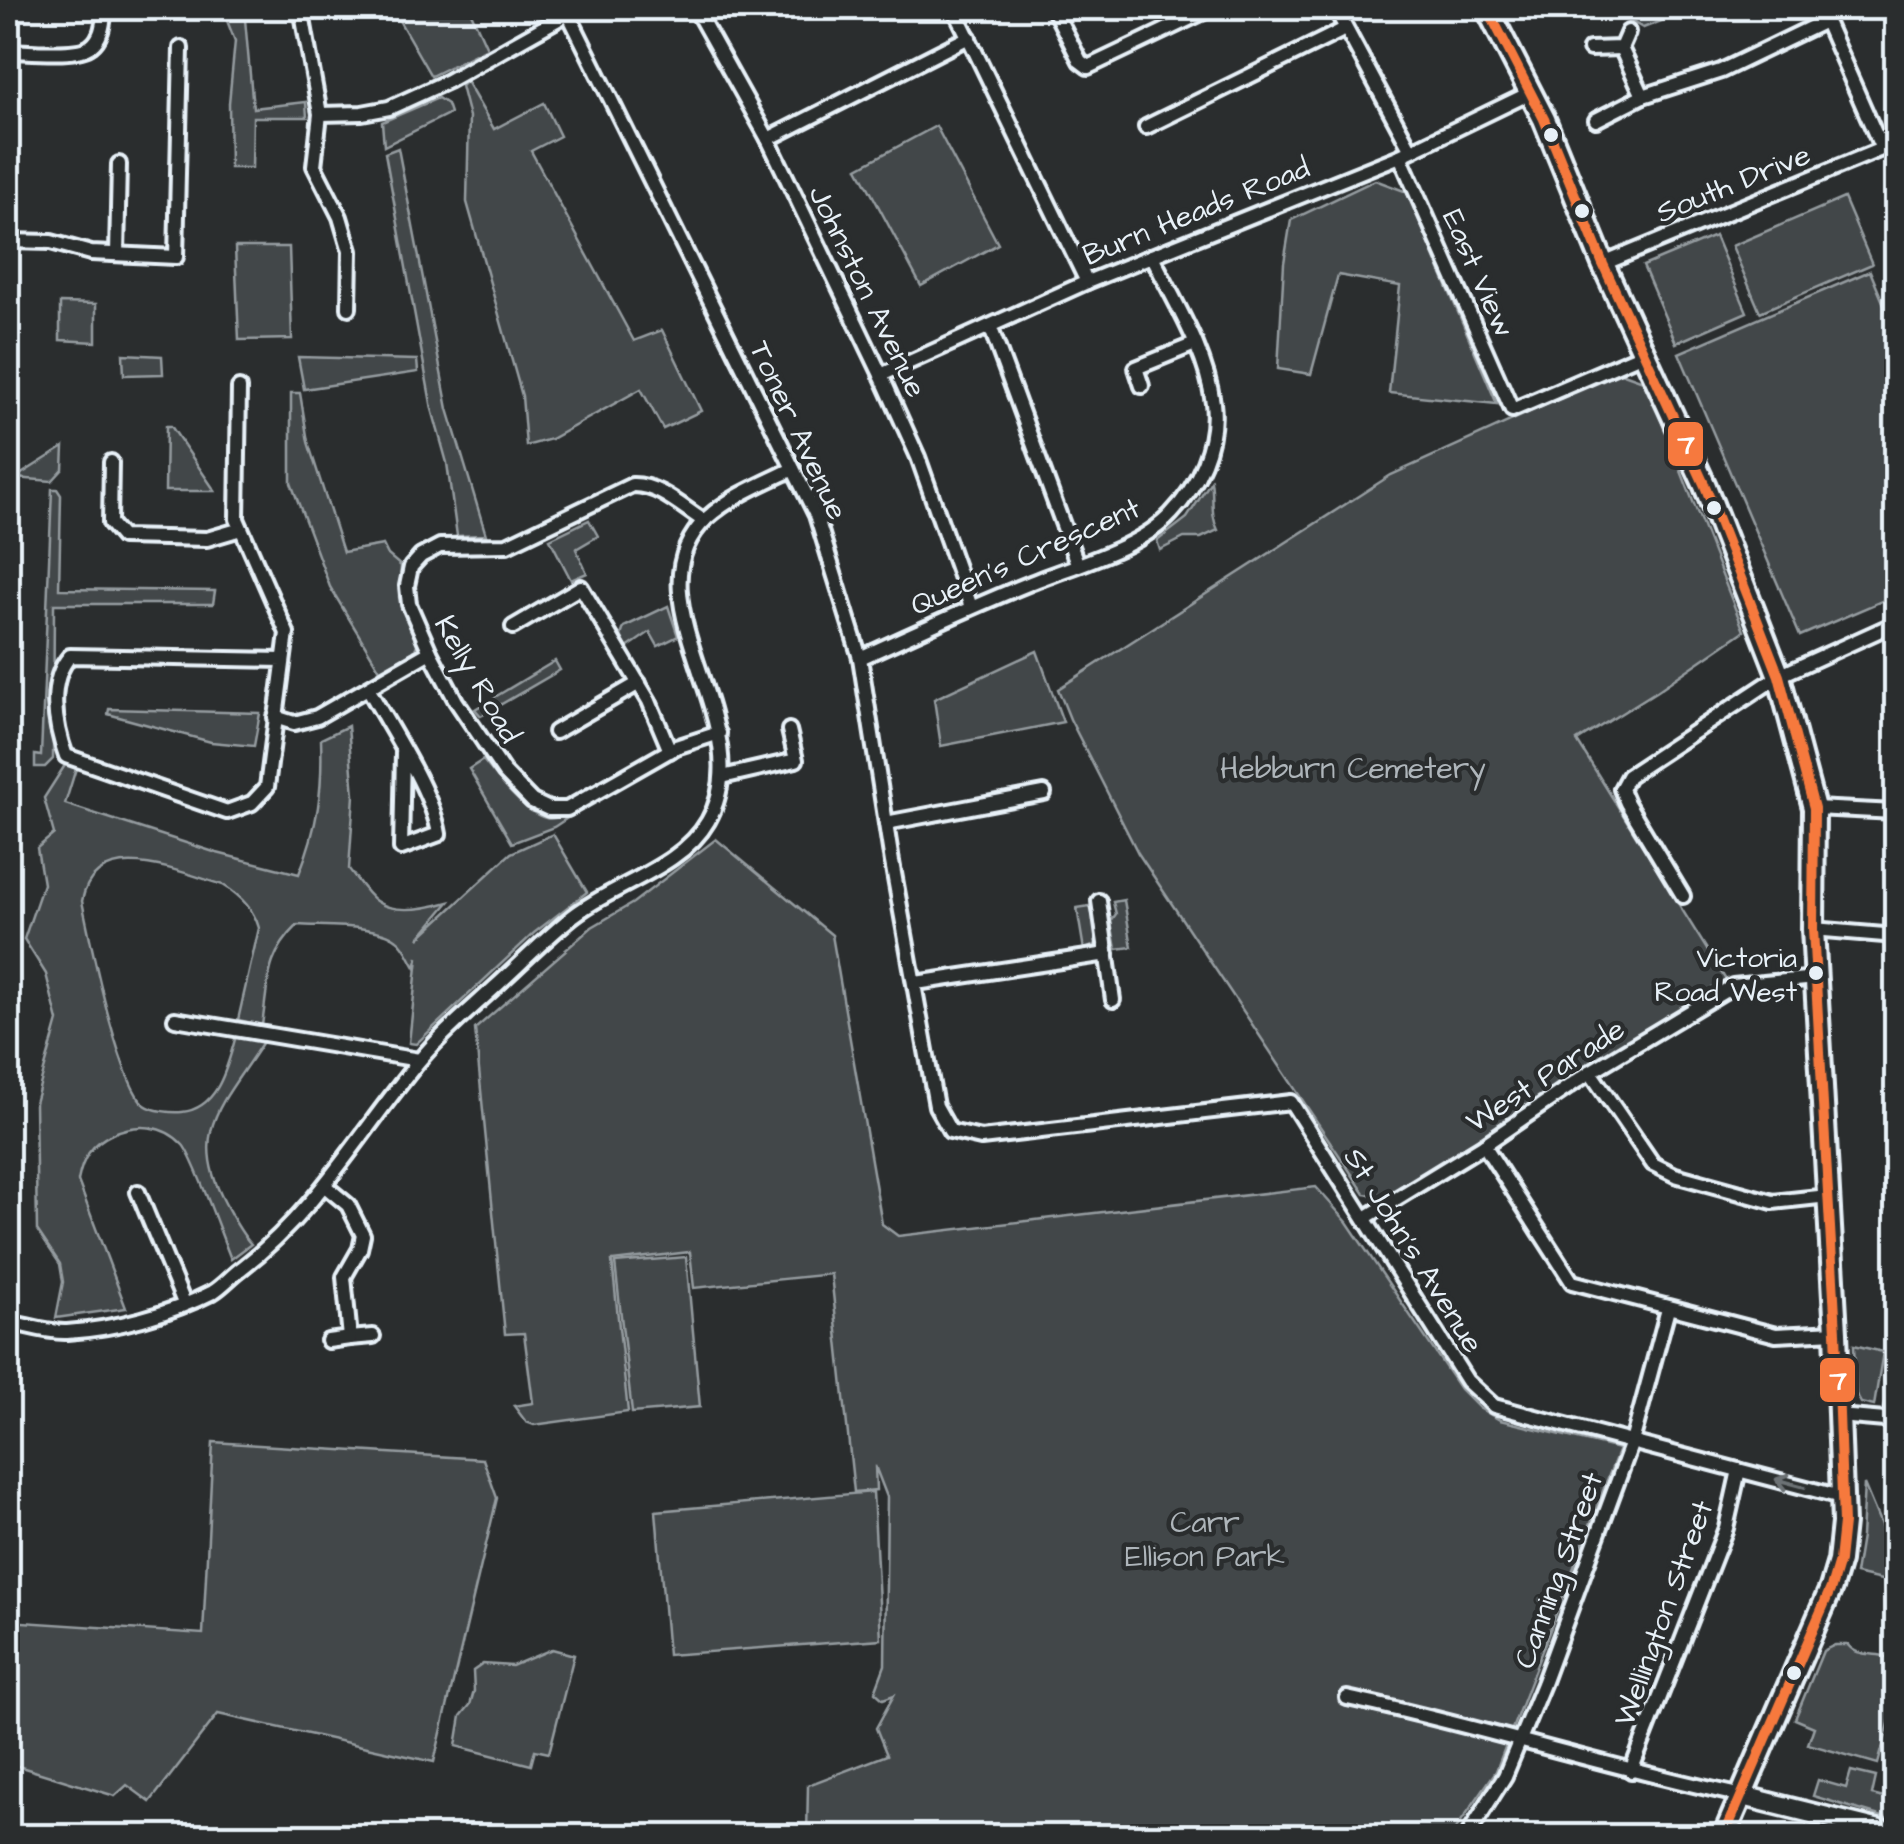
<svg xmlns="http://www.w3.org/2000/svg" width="1904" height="1844" font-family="'Architects Daughter',sans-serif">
<rect width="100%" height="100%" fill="#2a2d2e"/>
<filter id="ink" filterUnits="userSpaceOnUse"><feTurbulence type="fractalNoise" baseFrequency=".01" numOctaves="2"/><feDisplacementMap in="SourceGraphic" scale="20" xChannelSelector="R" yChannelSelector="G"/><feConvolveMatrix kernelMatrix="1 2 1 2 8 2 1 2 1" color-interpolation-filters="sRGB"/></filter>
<g filter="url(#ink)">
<!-- green -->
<g fill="#424648" stroke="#959ca0" stroke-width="2.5">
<polygon points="222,8 244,8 253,108 306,102 307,117 253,117 252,168 230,168 229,103 235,41"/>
<polygon points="392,8 469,8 487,48 431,76"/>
<polygon points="1616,8 1695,8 1643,28 1620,15"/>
<polygon points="466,81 494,129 544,103 560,136 531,151 634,341 662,330 701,411 663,429 641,389 551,439 526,446 522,396 467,202 469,117 461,86"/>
<polygon points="438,98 447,104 450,113 384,146 382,122"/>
<polygon points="936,126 998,244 921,286 858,168"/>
<polygon points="398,148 448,409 486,535 457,536 447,463 432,409 385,153"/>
<polygon points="1375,180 1407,192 1497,404 1389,393 1400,286 1338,275 1311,374 1278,369 1284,263 1291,220"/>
<polygon points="1844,198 1872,264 1760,312 1732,246"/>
<polygon points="1715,236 1747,312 1676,343 1643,266"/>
<polygon points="235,247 289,247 292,339 239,340"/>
<polygon points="1870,271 1896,333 1896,595 1800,636 1679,353"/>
<polygon points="60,303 96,304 96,342 60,340"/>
<polygon points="123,354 162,356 163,374 124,375"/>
<polygon points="298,357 417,360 418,372 304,389"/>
<polygon points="1618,372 1646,382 1744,631 1657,691 1577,741 1726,980 1388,1197 1365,1194 1138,853 1070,719 1058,689 1391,475"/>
<polygon points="291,393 300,393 308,442 343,552 383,545 388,555 401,566 399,597 418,643 414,651 380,670 330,587 291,483"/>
<polygon points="166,426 171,426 215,491 165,491"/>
<polygon points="64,447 63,469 52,481 15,478"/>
<path d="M1211,481C1214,499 1210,515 1218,530L1201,538H1184L1160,550L1157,541L1187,518Z"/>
<polygon points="52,489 57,489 61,495 59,589 215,591 213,604 54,604 53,759 45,767 35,767 35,755 41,756"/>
<polygon points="589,520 598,536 576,549 587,573 571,580 550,539"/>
<polygon points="668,606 678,636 658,646 650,632 627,648 621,636 624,627"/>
<polygon points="1037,651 1063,722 941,746 934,699"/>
<polygon points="555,661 560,670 481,716 475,709"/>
<polygon points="109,709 260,713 254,746 211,742 108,714"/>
<path d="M348,726L354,795L349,869C357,879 366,894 376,901C395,915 428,908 449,902L419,938L511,853L553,834L587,892L534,933L416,1044L409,1043L418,957L415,967C410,959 405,945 397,940C377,924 323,927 298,925C265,957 269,981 262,1025L238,1020L259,928C254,909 241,896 223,885C182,873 95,834 82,901C90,938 119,1086 145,1105C153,1111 172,1113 182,1112C219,1108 227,1066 236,1036L264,1040C226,1101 186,1130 225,1203C233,1218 240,1232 251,1244L231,1259C222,1238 194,1157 183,1145C164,1124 136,1123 112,1134C91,1144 82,1159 78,1181L126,1308L56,1318L63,1282L60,1264L37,1230L35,1103L58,1021L46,974L24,939L43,884L37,848L54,834L44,798L67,762L77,765L65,804L217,853L299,874C318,826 323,790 321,739Z"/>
<path d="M483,760C497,777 524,813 546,818C553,820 565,816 572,815L554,827L512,843L469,769Z"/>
<polygon points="716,839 832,935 882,1224 898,1236 1316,1187 1347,1222 1460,1389 1479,1408 1500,1420 1619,1449 1496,1771 1451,1836 807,1836 808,1785 887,1755 876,1728 894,1695 883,1699 875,1692 885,1665 887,1497 875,1466 876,1490 854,1492 831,1274 694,1288 690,1252 612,1261 628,1412 534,1425 526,1422 514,1406 533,1403 524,1333 505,1334 475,1029 592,927 633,903"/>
<polygon points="1124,900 1132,947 1116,949 1111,921 1116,914 1113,902"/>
<path d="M1090,906C1093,923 1100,922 1099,943L1084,950L1077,908Z"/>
<polygon points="686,1257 700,1407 632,1413 615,1263"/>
<polygon points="1854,1345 1883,1352 1874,1406 1861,1403 1856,1394"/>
<polygon points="213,1442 483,1459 497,1498 434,1762 218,1714 150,1802 127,1785 115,1796 8,1763 8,1621 203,1634"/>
<polygon points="1864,1484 1887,1539 1896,1545 1886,1581 1855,1574 1861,1537"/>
<polygon points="873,1492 881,1639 668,1655 656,1511"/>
<path d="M1835,1645H1848C1859,1660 1879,1649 1896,1662V1698L1878,1764L1808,1744L1814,1727L1795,1719L1823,1651Z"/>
<polygon points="552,1649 574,1655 549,1753 535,1750 531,1765 456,1746 461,1716 470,1705 474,1691 473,1671 483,1664 512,1666"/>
<polygon points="1851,1771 1876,1777 1872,1795 1896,1801 1896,1821 1813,1796 1818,1780 1846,1788"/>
</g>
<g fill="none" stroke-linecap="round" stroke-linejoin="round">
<defs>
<g id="street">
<polyline points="301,8 320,114 314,166 340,217 350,251 349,308"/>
<polyline points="695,8 768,139 881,375 918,457 971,607"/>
<polyline points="954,8 1087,282"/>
<polyline points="1053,8 1080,61 1088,67 1212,8"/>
<polyline points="1335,8 1411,150"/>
<polyline points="1820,8 1882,149"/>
<polyline points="568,13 816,515 860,658 892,862 936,1106 950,1131 981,1138 1291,1102 1467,1381 1494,1406 1841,1497"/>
<polyline points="1621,48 1643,96"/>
<polyline points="1590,49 1621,48 1628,32"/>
<path d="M8,51C26,51 77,57 91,46C103,37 103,21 105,8"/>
<polyline points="320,114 362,113 389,108 448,81 578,8"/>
<polyline points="1596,120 1643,96 1721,71 1825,21"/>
<polyline points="1146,127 1345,29"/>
<polyline points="768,139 969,37"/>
<polyline points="1400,156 1512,410 1643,354"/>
<polyline points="8,241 51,242 91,253 176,257 181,48"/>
<polyline points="117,254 119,164"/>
<polyline points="1603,264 1896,143"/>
<polyline points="990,326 1077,563"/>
<polyline points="881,375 1087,282 1400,156 1530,93"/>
<polyline points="1142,386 1136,368 1195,344"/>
<path d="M239,388L237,519L287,633L267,787L252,803L227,812L66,756C55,726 47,682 70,656L283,660"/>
<polyline points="111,462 110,523 122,537 207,539 241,529"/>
<path d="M704,521C682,507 658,484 632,485L507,545L440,546L421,556L411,567L407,586L409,604L430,652L456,701L504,772L532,801L549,809H567L676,747L719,733"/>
<polyline points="513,627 581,587 649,701 670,751"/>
<path d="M860,658C915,633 971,607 1028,584C1071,566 1139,549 1171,514C1198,486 1218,443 1213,403C1206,351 1175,303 1152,256"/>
<path d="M368,688C390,729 432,790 439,834L401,848L403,752"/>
<polyline points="275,717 294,723 317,717 430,652"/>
<polyline points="555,732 639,683"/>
<polyline points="722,777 796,760 789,730"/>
<polyline points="1814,808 1896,812"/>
<polyline points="886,823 1044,793"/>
<polyline points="1683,896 1627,803 1621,789 1628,776 1779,676 1896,623"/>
<polyline points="1099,901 1113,1000"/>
<polyline points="1813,929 1896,936"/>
<polyline points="916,983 1107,954"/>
<polyline points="175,1019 419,1060"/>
<polyline points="1590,1072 1653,1164 1675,1175 1773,1202 1828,1196"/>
<polyline points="1484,1145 1572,1282 1776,1335 1836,1332"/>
<polyline points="1894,1167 1896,1207"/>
<polyline points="325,1186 348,1205 363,1235 360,1249 344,1277 350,1338 373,1336"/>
<polyline points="138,1192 184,1303"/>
<polyline points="1365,1218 1484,1145 1590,1072 1733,986 1816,978"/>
<path d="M8,1322C26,1325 48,1333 67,1332C115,1329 170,1314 213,1292C223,1286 232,1275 242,1268C316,1211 360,1132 419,1061C441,1034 469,1011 495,987C519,965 542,942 567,921C609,885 680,870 708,821C764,724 623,597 707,518C731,496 764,483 793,469"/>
<polyline points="328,1341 350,1338"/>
<polyline points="1839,1416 1896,1421"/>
<polyline points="1890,1420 1896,1390"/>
<path d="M1347,1698C1480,1726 1609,1768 1743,1796"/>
<polyline points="1631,1771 1726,1528 1739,1470"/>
<polyline points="1467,1836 1505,1776 1543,1684 1632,1442 1668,1309"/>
</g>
<polyline id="secondary" points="1743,1796 1896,1834"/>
<polyline id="primary" points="1487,8 1544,119 1603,264 1705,486 1779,676 1814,808 1813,929 1836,1332 1843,1523 1839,1561 1831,1588 1724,1836"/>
</defs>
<!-- street casing -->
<use href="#street" stroke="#e8f1f8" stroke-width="20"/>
<!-- secondary casing -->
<use href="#secondary" stroke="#e8f1f8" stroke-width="25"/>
<!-- primary casing -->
<use href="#primary" stroke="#e8f1f8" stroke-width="28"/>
<!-- street -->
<use href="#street" stroke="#2a2d2e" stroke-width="12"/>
<!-- secondary -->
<use href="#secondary" stroke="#2a2d2e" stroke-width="18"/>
<!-- primary -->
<use href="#primary" stroke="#2a2d2e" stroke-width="20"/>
<defs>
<polyline id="bus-1" points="1487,8 1544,119 1603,264 1705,486 1779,676 1814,808 1813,929 1836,1332 1843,1523 1839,1561 1831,1588 1724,1836"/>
</defs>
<!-- bus-1 casing -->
<use href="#bus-1" stroke="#2a2d2e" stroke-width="18"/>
<!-- bus-1 -->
<use href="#bus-1" stroke="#f6793e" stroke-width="10"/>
</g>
<!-- one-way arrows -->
<defs><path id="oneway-shaft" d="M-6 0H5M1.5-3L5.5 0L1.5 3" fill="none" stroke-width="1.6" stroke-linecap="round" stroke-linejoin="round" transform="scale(2.5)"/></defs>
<use stroke="#6c7275" href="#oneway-shaft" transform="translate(1790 1483) rotate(-165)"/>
</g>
<!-- markers -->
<g fill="#e8f1f8" stroke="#2a2d2e" stroke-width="4">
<circle cx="1551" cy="135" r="9"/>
<circle cx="1582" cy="211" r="9"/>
<circle cx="1714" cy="508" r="9"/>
<circle cx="1816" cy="973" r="9"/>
<circle cx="1794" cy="1673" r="9"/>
</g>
<g text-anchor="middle" stroke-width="9" stroke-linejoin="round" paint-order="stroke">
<!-- bus labels -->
<g font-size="28" fill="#e8f1f8" stroke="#2a2d2e" text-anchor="end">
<text x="1797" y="967">Victoria<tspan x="1797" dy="34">Road West</tspan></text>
</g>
<!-- street labels -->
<g font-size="30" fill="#e8f1f8" stroke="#2a2d2e">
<text transform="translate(1733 183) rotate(-22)" y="10">South Drive</text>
<text transform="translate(1196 211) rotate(-22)" y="10">Burn Heads Road</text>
<text transform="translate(1479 273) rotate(66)" y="10">East View</text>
<text transform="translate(868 291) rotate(64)" y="10">Johnston Avenue</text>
<text transform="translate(799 430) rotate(65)" y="10">Toner Avenue</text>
<text transform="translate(1025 556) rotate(-24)" y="10">Queen's Crescent</text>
<text transform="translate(478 679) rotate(60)" y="10">Kelly Road</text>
<text transform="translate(1545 1075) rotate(-33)" y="10">West Parade</text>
<text transform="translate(1414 1250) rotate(58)" y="10">St John's Avenue</text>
<text transform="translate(1558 1570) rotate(-70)" y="10">Canning Street</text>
<text transform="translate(1663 1613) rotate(-70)" y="10">Wellington Street</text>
</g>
<!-- park labels -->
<g font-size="30" fill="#aeb5ba" stroke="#2a2d2e">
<text x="1353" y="778">Hebburn Cemetery</text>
<text x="1205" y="1532">Carr<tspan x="1205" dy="34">Ellison Park</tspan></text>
</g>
</g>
<g stroke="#2a2d2e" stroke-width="4">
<rect x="1666" y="420" width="39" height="48" rx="10" fill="#f6793e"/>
<rect x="1818" y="1356" width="39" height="48" rx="10" fill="#f6793e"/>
</g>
<g font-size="28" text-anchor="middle" font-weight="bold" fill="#fff">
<text x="1686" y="454">7</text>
<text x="1838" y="1390">7</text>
</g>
<!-- margin -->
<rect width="1904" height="1844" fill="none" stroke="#2a2d2e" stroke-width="40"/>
<rect x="20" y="20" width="1864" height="1804" fill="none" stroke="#e8f1f8" stroke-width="4" filter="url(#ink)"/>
</svg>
